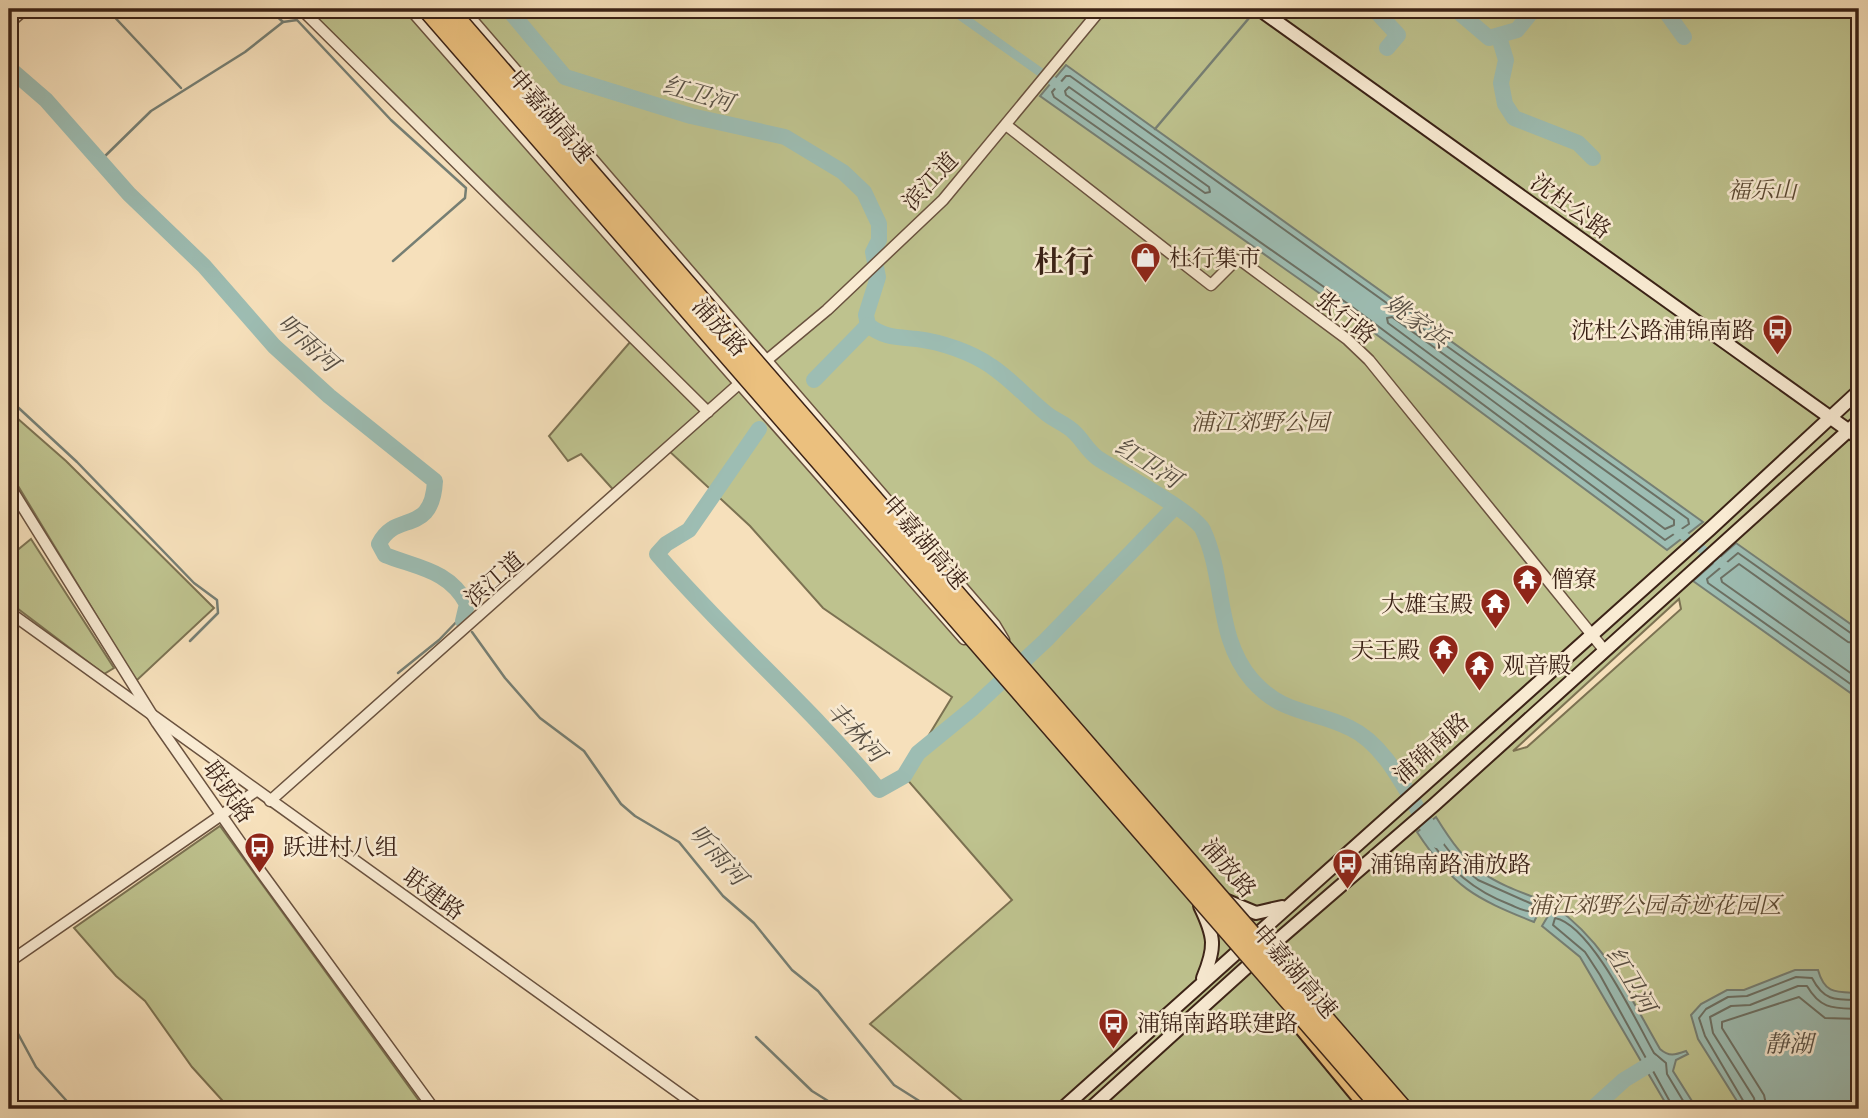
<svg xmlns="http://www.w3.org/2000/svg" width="1868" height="1118" font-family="Cardo,'Noto Serif SC',serif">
<rect width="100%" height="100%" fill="#f6e0bb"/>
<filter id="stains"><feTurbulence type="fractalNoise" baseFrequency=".00286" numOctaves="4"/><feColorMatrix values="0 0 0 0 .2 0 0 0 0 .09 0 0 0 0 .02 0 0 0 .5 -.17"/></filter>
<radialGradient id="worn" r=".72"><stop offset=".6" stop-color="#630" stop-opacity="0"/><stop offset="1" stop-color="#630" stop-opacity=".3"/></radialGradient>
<!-- green -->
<g fill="#bec28e" stroke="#7c7252" stroke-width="2" fill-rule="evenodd">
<path d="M304,9H1859V1109H972L870,1024L1012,900L904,776L952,697L823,608L750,526L667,449L618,495L581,454L568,461L549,436L631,341ZM1679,599L1681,609L1527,747L1513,751Z"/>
<polygon points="9,411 66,461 214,608 136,681 9,471"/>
<polygon points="31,539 114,668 104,674 9,602 9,557"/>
<polygon points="220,826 425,1109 230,1109 192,1067 145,1001 116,976 74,928"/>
</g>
<!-- water -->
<g fill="#9dbdb3" stroke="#767f74" stroke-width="2">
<polygon points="1066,65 1703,522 1667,550 1346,312 1040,96"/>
<polygon points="1736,543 1859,630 1859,699 1693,581"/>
<path d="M1436,817C1470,872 1485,879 1544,901L1534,922C1474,898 1453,887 1417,832Z"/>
<path d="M1554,906C1607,944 1628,994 1660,1049C1669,1057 1675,1055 1686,1051L1688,1054L1676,1060L1673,1071L1697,1109H1669L1580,957L1542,926Z"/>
<path d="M1795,970H1818C1825,995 1837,992 1859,993V1109H1742L1698,1039L1691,1015L1701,1004L1727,990H1744Z"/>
</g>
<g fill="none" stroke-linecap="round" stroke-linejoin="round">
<!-- shore -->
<g stroke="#6c7064" stroke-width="2">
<polygon points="1066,76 1070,76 1688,519 1689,524 1665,540 1351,306 1054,97 1052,92"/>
<polygon points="1069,87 1209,187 1210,192 1205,193 1066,95 1065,91"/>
<polygon points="1392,317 1674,520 1674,525 1665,529 1388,323 1387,318"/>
<polyline points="1859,636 1852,634 1738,553 1707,579 1708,583 1859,690"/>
<polyline points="1859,644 1848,642 1739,564 1721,578 1722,582 1859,679"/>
<path d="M1432,829L1460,865L1478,880L1532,904V911C1524,912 1518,908 1511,905C1474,891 1448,869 1427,835Z"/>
<path d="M1674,1109L1600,975L1585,952L1553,925L1555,918C1591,925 1636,1021 1654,1053L1666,1063L1667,1074L1688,1109"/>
<path d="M1748,1109L1705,1036L1699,1018L1706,1009L1728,997L1747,996L1796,977L1812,978C1824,1001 1835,1000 1859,1000"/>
<path d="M1756,1109L1754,1098L1713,1033L1710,1017L1731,1006L1750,1005L1798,986H1807C1821,1010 1834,1008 1859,1009"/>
<polyline points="1767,1109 1764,1095 1722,1028 1722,1022 1799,997 1825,1018 1859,1019"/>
</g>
<!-- stream -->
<g stroke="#767f74" stroke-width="2.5">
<polyline points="107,9 181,88"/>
<polyline points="283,22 297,20 391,120 466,188 465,198 393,261"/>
<polyline points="1155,129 1255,11"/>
<polyline points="101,160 151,111 245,52 283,22 269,9"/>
<polyline points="9,399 77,462 194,583 217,600 218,613 190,641"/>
<polyline points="472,632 505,678 540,718 584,751 621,804 635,816 679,842 723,896 754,923 792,970 818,991 894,1085 932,1109"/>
<polyline points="398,673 439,640 464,614"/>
<polyline points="9,1017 36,1067 74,1109"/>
<polyline points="756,1037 812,1091 841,1109"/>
</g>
<!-- canal -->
<g stroke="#9dbdb3" stroke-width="9">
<polyline points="951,9 1061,87"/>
<polyline points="1677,531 1725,566"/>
</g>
<!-- river -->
<g stroke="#9dbdb3" stroke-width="16">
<path d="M508,9L565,77L691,116L785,137L843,172L864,192L879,224V240L873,252L878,277L866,315L868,325C884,338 897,337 917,339C941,342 971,352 991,366C1012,380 1028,399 1047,414C1056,421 1066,424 1074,432C1083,440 1088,452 1099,459C1119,472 1195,513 1203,530C1226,579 1215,637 1252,680C1284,716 1312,709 1350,728C1391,747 1411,805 1437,840"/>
<polyline points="1374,9 1398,35 1387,48"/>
<polyline points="1455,9 1489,38 1517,30 1534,9"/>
<polyline points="1664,9 1684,37"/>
<polyline points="1499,37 1506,60 1501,83 1505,104 1514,118 1578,143 1593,158"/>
<path d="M9,68L46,100L129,194L204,266L274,346L329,396L435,481C432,537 395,510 379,544L385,555C418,568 449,570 467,604L463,621"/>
<polyline points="814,380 868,325"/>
<path d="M759,429L689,530L666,544L657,554C727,636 810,706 879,790L904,776L918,753L973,708L1045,641L1175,507"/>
<polyline points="1592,1109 1624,1080 1652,1063"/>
</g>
<defs>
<g id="street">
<polyline points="301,9 708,412"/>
<polyline points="410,9 964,639"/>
<polyline points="463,9 995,625 1004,640"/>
<polyline points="9,23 25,9"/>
<polyline points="1006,125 1211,285 1236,260 1243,262 1347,339 1369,360 1605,651"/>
<polyline points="767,360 827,310 943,200 1101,9"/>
<polyline points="9,485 157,723 261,872 434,1109"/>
<polyline points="9,612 701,1109"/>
<polyline points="270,801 740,383"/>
<polyline points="9,962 256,791"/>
</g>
<g id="secondary">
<polyline points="1259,9 1859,438"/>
<polyline points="1227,901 1256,913 1282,907"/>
<path d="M1200,906C1215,937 1216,947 1203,978"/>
<polyline points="1062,1109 1710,529 1859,391"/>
<polyline points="1090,1109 1249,965 1434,805 1859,421"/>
</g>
<polyline id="primary" points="1302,1028 1369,1109"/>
</defs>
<!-- street casing -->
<use href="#street" stroke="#6a523f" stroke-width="13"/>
<!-- secondary casing -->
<use href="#secondary" stroke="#3b2216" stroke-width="16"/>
<!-- primary casing -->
<use href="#primary" stroke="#3b2216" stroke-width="18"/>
<!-- street -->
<use href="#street" stroke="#f9ebd3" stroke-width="10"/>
<!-- secondary -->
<use href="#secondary" stroke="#f9ebd3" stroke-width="12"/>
<!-- primary -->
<use href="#primary" stroke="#ebc07e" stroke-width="14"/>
<defs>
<g id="highway-bridge">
<polyline points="427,9 1383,1109"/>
<polyline points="448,9 1403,1109"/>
</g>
</defs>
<!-- highway-bridge casing -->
<use href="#highway-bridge" stroke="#3b2216" stroke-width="21" stroke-linecap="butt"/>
<!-- highway-bridge -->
<use href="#highway-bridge" stroke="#ebc07e" stroke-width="18"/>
</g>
<!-- icons -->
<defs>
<symbol id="shop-pin" viewBox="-11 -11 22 30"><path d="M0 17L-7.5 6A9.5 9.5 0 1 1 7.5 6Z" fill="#8f2418" stroke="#f9ebd3"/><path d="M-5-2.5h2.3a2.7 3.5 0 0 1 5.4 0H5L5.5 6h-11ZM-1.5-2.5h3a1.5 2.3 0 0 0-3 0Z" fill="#fff"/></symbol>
<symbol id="bus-pin" viewBox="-11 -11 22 30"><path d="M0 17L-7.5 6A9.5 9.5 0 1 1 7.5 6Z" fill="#8f2418" stroke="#f9ebd3"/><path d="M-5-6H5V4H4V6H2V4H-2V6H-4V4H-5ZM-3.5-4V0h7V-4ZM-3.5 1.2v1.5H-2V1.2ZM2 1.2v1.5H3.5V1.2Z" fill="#fff"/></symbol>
<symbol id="temple-pin" viewBox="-11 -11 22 30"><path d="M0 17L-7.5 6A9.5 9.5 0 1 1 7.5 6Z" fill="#8f2418" stroke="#f9ebd3"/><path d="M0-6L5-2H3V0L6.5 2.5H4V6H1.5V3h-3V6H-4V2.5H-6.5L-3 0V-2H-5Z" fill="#fff"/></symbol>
</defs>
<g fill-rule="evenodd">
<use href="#shop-pin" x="1128" y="240" width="35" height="47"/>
<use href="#bus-pin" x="1760" y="312" width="35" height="47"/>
<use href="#temple-pin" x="1510" y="562" width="35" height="47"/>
<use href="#temple-pin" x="1478" y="586" width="35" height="47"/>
<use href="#temple-pin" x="1426" y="632" width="35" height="47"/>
<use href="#temple-pin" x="1462" y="648" width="35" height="47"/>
<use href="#bus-pin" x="242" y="830" width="35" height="47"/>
<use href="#bus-pin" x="1330" y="846" width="35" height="47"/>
<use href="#bus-pin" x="1096" y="1006" width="35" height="47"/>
</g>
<g text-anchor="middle" stroke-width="5" stroke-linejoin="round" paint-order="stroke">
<!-- street labels -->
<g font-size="23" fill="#3b2216" stroke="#f9ebd3">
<text transform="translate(551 116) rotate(49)" y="8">申嘉湖高速</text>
<text transform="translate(930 181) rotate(-47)" y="8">滨江道</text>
<text transform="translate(1571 206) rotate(36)" y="8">沈杜公路</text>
<text transform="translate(1346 317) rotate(39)" y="8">张行路</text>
<text transform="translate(720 327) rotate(48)" y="8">浦放路</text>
<text transform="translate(925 542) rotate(49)" y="8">申嘉湖高速</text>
<text transform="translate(494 579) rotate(-41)" y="8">滨江道</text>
<text transform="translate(1431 748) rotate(-42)" y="8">浦锦南路</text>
<text transform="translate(229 792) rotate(55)" y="8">联跃路</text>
<text transform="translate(1229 868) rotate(49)" y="8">浦放路</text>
<text transform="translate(434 894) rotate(36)" y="8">联建路</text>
<text transform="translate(1295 971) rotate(49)" y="8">申嘉湖高速</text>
</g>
<!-- park labels -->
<g font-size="23" font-style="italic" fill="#5c4a34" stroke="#f9ebd3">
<text x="1762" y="198">福乐山</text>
<text x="1260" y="430">浦江郊野公园</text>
<text x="1655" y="913">浦江郊野公园奇迹花园区</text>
</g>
<!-- poi labels -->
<g font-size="23" fill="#3b2216" stroke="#f9ebd3" text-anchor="start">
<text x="1169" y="266">杜行集市</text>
<text x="1755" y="338" text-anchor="end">沈杜公路浦锦南路</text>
<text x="1551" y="587">僧寮</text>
<text x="1473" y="612" text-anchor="end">大雄宝殿</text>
<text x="1420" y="658" text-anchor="end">天王殿</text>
<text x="1502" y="673">观音殿</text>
<text x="283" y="855">跃进村八组</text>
<text x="1370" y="872">浦锦南路浦放路</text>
<text x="1137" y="1031">浦锦南路联建路</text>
</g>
<!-- water labels -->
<g font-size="24" font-style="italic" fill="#585045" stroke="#f9ebd3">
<text transform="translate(698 94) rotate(16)" y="8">红卫河</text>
<text transform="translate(1417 321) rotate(36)" y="8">姚家浜</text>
<text transform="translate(308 343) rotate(42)" y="8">听雨河</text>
<text transform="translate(1148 463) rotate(32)" y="8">红卫河</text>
<text transform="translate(856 732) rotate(47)" y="8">丰林河</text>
<text transform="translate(718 855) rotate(48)" y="8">听雨河</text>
<text transform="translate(1631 980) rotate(59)" y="8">红卫河</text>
<text x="1789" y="1052">静湖</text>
</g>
<!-- district labels -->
<g font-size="30" font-weight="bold" fill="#3b2216" stroke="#f9ebd3">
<text x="1064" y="272">杜行</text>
</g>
</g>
<!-- margin -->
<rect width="1868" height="1118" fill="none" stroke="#f6e0bb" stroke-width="35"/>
<rect x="10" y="10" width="1847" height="1097" fill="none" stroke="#3b2216" stroke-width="3.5"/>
<rect x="18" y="18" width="1833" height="1083" fill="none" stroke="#3b2216" stroke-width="2"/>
<rect width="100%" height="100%" filter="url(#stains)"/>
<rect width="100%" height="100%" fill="url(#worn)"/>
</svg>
